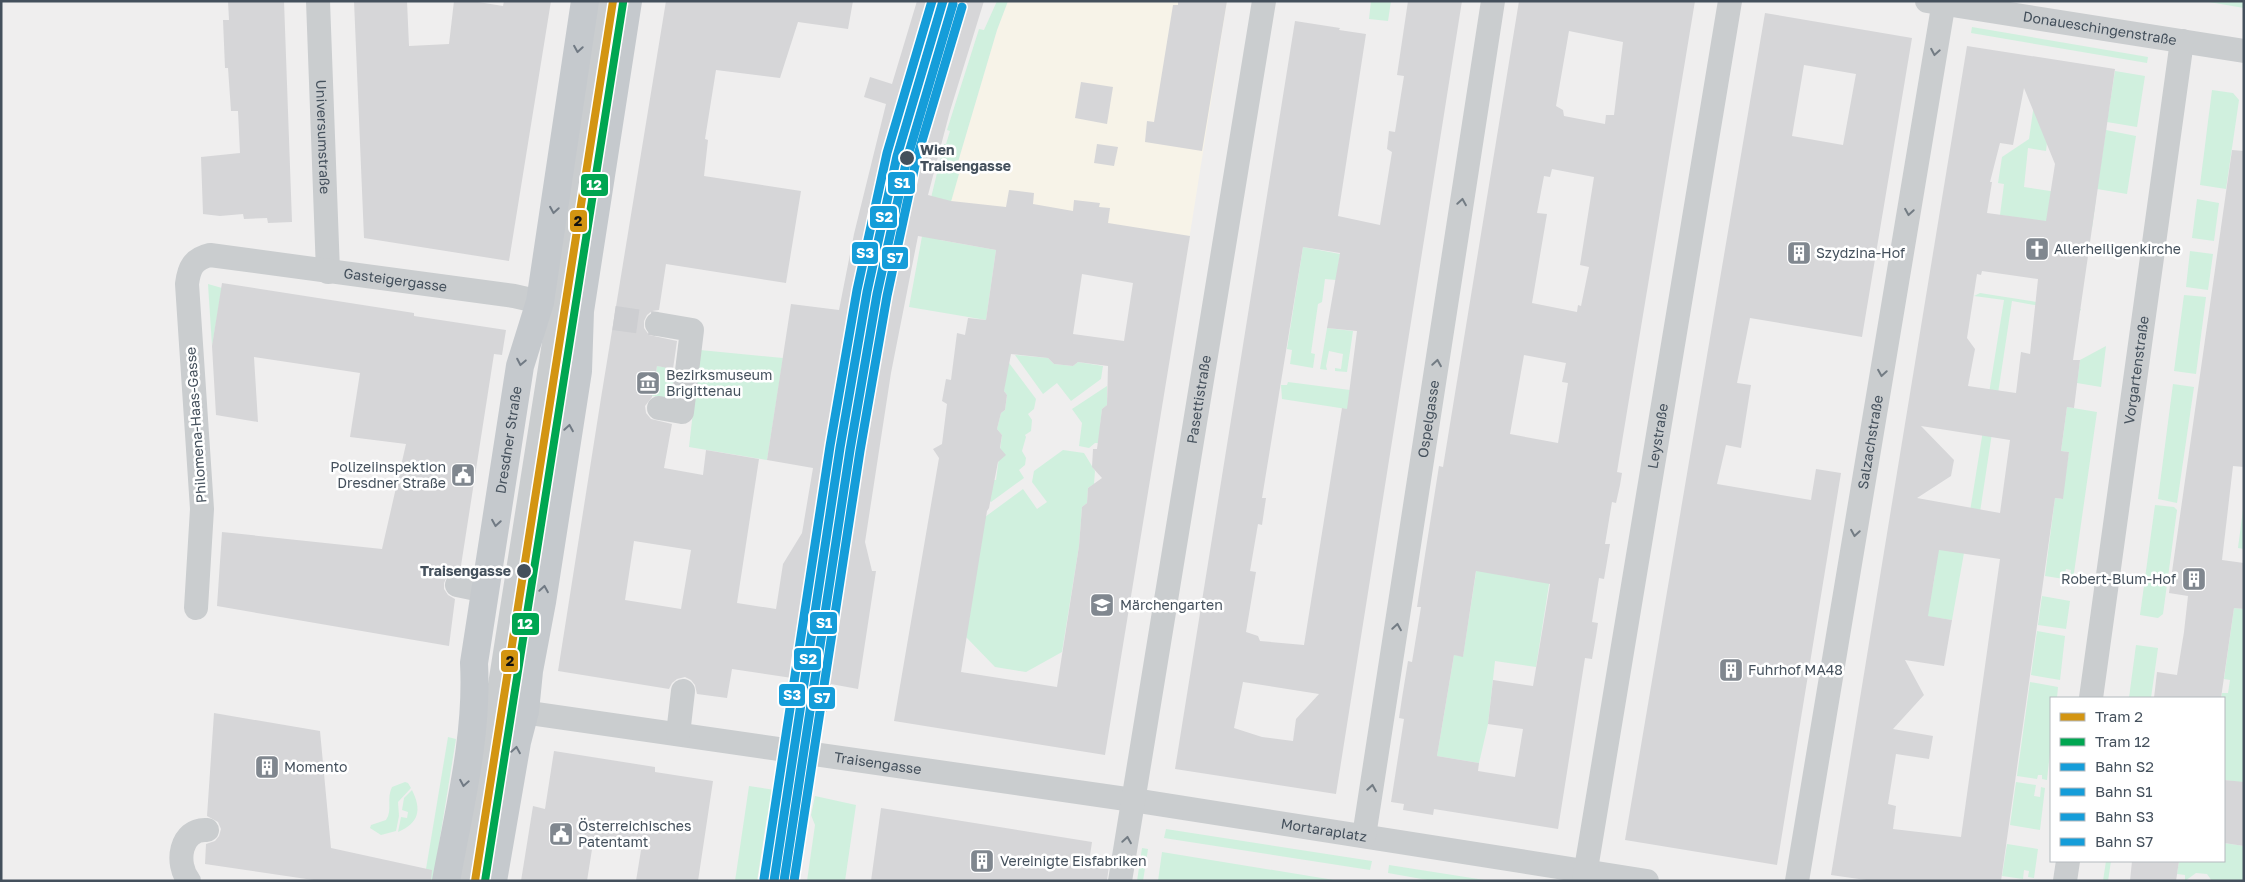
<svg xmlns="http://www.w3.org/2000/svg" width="2245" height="882" font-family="'Golos Text',sans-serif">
<rect width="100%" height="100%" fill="#efeeee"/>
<!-- commercial -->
<polygon fill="#f7f3e8" points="1008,1 1227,1 1183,278 940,240 948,201 958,174 955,172 997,30"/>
<!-- green -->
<g fill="#d0f0de">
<polygon points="997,1 1008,1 997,30 955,172 959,174 940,240 996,250 986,320 909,307 923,231 944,144 946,144 950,131 947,130 979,29 984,30"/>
<polygon points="1371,1 1391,1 1388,21 1369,19"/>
<polygon points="2203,1 2244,1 2244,8"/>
<polygon points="1972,27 2148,57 2147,63 1971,33"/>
<polygon points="2115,71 2145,76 2137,127 2107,122"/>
<polygon points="2212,90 2233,93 2239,100 2226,189 2200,185"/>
<polygon points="2034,104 2048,133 2046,151 2028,148 2024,187 2096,198 2092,228 2000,215 2004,184 1998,183 2002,157 2029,139"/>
<polygon points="2106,130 2136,136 2127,194 2097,189"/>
<polygon points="2197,199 2219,203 2214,241 2192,238"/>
<polygon points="1303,247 1340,254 1336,280 1325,279 1322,302 1318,304 1311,353 1315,354 1313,368 1290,364 1292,350 1287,349"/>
<polygon points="2190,251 2213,254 2208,290 2186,287"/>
<polygon points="208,284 222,288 212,346"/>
<polygon points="1980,293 2081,309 2079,313 2012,301 1977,532 1967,530 2004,300 1974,296"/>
<polygon points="2184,295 2206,297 2196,374 2174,371"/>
<polygon points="1327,328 1353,331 1347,372 1335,371 1335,368 1341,369 1343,354 1329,351 1326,366 1327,370 1320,369"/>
<polygon points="2106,346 2101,387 2077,383 2080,360"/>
<polygon points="700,350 783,358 767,460 689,447"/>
<polygon points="1015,355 1048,358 1054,364 1073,366 1078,362 1103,366 1101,379 1071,401 1057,383 1043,394"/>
<polygon points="1006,359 1036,399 1034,409 1028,414 1032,420 1031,431 1025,435 1026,437 1022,451 1026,458 1025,465 1019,470 1024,478 991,502 987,498 990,480 996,480 1002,435 997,429 1001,413 1005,410 1007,395 1004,391"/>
<polygon points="657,366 676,369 670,398 652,396"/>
<polygon points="1288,382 1350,390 1353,410 1282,399 1281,385 1287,385"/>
<polygon points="2173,384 2194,387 2177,503 2158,499"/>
<polygon points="1107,386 1107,405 1102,409 1100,426 1104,431 1102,443 1095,443 1089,448 1079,446 1082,423 1072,409"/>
<polygon points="2067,407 2097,412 2073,580 2070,579 2071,570 2066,569 2064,579 2045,576 2055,498 2062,499 2069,452 2061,451"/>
<polygon points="1063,450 1084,453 1095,471 1094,484 1088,488 1087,503 1082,507 1079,546 1062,652 1026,672 995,667 966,637 985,517 1023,489 1037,509 1047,502 1032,482 1034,471"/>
<polygon points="2244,502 2244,549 2238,548"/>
<polygon points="2155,505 2174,507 2177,510 2163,614 2158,618 2140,615"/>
<polygon points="1930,548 1964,553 1952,620 1919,615 1925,595 1932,590 1935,575"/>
<path d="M1477,566C1502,577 1523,581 1550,578L1536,667L1495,661L1488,724L1479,763L1437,756L1454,655L1463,656Z"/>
<polygon points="2042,596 2070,601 2066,629 2038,625"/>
<polygon points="2234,608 2244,609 2244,787 2232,785 2232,781 2224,780 2224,698 2221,698 2222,693 2228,693 2230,680 2224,679"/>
<polygon points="2037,631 2065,636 2060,680 2031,675"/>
<polygon points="2136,645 2158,648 2151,698 2129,698"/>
<polygon points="2030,682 2058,687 2057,698 2051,698 2051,743 2047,780 2042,779 2042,775 2038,775 2037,779 2017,776"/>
<polygon points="448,737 456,739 433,881 424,881"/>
<path d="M405,782L408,783L411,788L398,802L399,816L396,831L381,835L370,828L371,825L386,820C393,810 386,799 392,787Z"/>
<polygon points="2016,782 2036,785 2034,796 2040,797 2041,787 2045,788 2040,830 2010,825"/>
<polygon points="749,786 775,790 772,811 767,817 757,881 735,881"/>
<path d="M412,790C422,810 419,823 398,832L401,817L407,818L408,812L402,810L404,798Z"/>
<polygon points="815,796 856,805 845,881 807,881 815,825 811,815"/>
<polygon points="1166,829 1372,861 1370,870 1164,838"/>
<polygon points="2224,843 2244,846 2244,881 2212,881 2207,874 2196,873 2185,881 2185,875 2177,874 2179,861 2224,861"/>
<polygon points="2007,844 2038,849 2034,878 2028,877 2029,871 2024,870 2023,879 2002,876"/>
<polygon points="1142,848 1148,849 1143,881 1137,881"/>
<polygon points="1162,852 1340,881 1341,881 1158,881"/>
<polygon points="2106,861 2111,861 2108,881 2103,881"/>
<polygon points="1389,865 1491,881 1433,881 1388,873"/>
</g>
<!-- building -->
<g fill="#d6d6d8" fill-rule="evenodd">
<polygon points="228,1 284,1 292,222 268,223 267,218 244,219 243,214 220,216 203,214 201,157 240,153 238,111 231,111 228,68 225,68 223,20 229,20"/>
<polygon points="354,1 407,1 409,46 449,44 454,1 472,1 503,6 504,1 551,1 509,261 364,238"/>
<path d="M666,1H853L848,29L798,22L780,78L716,70L705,139L708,140L704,176L801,191L786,283L666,264L659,310L652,311L647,315L644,321V328L649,335L677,341L673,369L657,366L652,397L645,406L646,413L651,419L672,424L664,468L703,475L706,450L759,459L737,603L776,609L783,564L802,533L813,468L767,460L791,304L839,310L854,234L886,104L864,97L870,77L892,84L917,1H984L950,111L928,195L951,201L1006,207L1009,190L1034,193L1033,204L1073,211L1074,200L1100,203L1099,207L1110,208L1108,223L1190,236L1105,755L894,721L939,458L933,449L942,444L947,404L942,401L946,379L951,380L957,333L965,335L968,318L986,320L996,250L918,236L891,373L865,542L872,571H876L858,689L831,684L827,712L788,705L792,678L732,669L727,698L697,694L695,685L691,680L685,677L677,679L672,683L669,689L558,671L601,398ZM1082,274L1133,283L1124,341L1073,334ZM1011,354L1048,358L1054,364L1073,366L1078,362L1108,366L1107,405L1102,409L1097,449H1093L1092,467L1102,478L1088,488L1087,503L1082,507L1079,546L1057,687L961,672L987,511L989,508L998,462L1006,455L1000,448L1002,435L997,429L1001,413L1005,410L1007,395L1004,391ZM634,541L691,550L681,609L625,600Z"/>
<polygon points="1178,1 1227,1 1202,151 1145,142 1147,121 1154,122 1173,5 1178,5"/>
<path d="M1408,1H1462L1336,794L1175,769L1295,21L1340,28L1339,30L1366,34L1338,216L1380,225L1392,152L1387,149L1389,131L1395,132L1404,76L1397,75ZM1303,247L1340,253L1327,328L1357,331L1347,409L1342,408L1304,645L1260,641L1258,636L1246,632L1256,572L1250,571L1258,524L1262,525L1266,498H1262ZM1243,682L1319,694L1296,719L1293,741L1262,737L1234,728Z"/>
<path d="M1519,1H1695L1617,472L1622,473L1620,485L1616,503L1612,502L1605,544H1610L1604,579L1599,578L1592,622L1598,623L1596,636L1592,659L1585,658L1558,829L1434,809L1433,815L1403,810L1404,804L1391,802L1404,719L1399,718L1402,698L1408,661L1412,662L1421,607H1417L1425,555L1439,466L1443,467ZM1569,31L1623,42L1614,115H1606L1605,124L1564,116L1563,110L1556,106ZM1552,169L1594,177L1580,265L1589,267L1581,306L1578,305L1577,312L1532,303L1547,214L1537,213L1544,176L1550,177ZM1524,355L1566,363L1562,382L1568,383L1558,443L1510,434ZM1476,571L1550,584L1533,686L1493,680L1488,724L1523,729L1515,777L1478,771L1479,763L1437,756L1454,655L1463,657Z"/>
<path d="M1765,13L1912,38L1862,337L1750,318L1737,383L1751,385L1741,448L1726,445L1717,484L1811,500L1816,469L1841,473L1777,865L1625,840ZM1804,65L1856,74L1843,145L1792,136Z"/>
<path d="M1967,46L2115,69L2073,360H2080L2074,408L2067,407L2061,451L2069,452L2063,499L2055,498L2001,881H1873L1831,875ZM2024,88L2055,164L2046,221L1987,213L1992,182H1990L2000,143L2013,145ZM1982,271L2038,279L2030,354L2021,352L2016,393L1968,386L1975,349L1967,338L1977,274L1981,275ZM1921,426L2010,440L2000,513L1917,498L1951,476L1954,460ZM1939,550L2000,559L1961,837L1893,829L1896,806L1888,804L1896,754L1929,759L1933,736L1893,729L1924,695L1905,660L1944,666L1952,620L1928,616Z"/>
<polygon points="1081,82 1113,87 1107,124 1075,118"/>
<polygon points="1097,144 1118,147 1114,166 1094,163"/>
<polygon points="2232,150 2244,151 2244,467 2233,466 2222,560 2244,563 2244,609 2234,608 2221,698 2154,698 2157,672 2177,675 2184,632 2188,596 2169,593"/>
<polygon points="222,283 414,313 414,316 506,330 502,355 494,354 460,572 453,572 447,576 444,583 444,589 448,595 455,599 449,646 217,606 222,532 382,549 406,444 350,437 360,373 254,357 258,422 216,415 212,346"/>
<polygon points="214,713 320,731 331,848 432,870 431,881 320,881 205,864 206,844 215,841 219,836 221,829 218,822 207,816"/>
<polygon points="554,751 655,767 655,772 713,781 698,881 636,881 641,850 593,843 587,881 521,881 533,806 545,809"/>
<polygon points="2224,780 2244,782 2244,846 2224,843"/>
<polygon points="881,808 1092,842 1089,862 1109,865 1107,881 871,881"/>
<polygon points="2132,861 2179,861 2176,881 2130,881"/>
</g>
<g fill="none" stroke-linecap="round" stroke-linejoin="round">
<!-- minor-tunnel -->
<polyline stroke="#cdced1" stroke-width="24" stroke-dasharray="24 12" stroke-linecap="butt" points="614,318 657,324"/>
<!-- minor -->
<g stroke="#cacdcf" stroke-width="24">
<path id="s1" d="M318,1L328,272"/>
<path id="s2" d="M1927,1L2244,51"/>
<polyline points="657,324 692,330 682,412 659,408"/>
<polyline points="457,585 486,591"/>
<path id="s3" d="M196,608L202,509L187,284C189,268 193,259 210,255L514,296L558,306"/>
<path id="s4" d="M2091,698L2182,41"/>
<path id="s5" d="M474,705L1133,800L1647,881"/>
<polyline points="678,734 683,691"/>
<path id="s6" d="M1364,836L1493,1"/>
<path d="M189,881C175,864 180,828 207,830"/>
<polyline points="469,881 608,1"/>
<path id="s7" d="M1120,881L1264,1"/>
<path id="s8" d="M1584,881L1730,1"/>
<path id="s9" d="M1797,881L1944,1"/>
<polyline points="2065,881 2068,861"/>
</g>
<!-- major -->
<g stroke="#c5c9cd" stroke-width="28">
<path id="s10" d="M446,881C459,809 478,736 474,663L520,366L540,302L585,1"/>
<polyline points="493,881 517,742 525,711 529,671 542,602 578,371 580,311 628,1"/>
</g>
<defs>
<polyline id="rail-1" points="774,881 840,448 867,292 897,156 943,1"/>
<polyline id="rail-2" points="784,881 850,450 877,294 907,159 953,4"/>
<polyline id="rail-3" points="764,879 830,446 857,290 887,153 932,1"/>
<polyline id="rail-4" points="794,881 860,451 887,296 916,161 962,7"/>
</defs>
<!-- rail-1 casing -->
<use href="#rail-1" stroke="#fff" stroke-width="12"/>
<!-- rail-2 casing -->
<use href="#rail-2" stroke="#fff" stroke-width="12"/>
<!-- rail-3 casing -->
<use href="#rail-3" stroke="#fff" stroke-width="12"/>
<!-- rail-4 casing -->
<use href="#rail-4" stroke="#fff" stroke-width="12"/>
<!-- rail-1 -->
<use href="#rail-1" stroke="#159dd9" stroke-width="9"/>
<!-- rail-2 -->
<use href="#rail-2" stroke="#159dd9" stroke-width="9"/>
<!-- rail-3 -->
<use href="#rail-3" stroke="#159dd9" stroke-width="9"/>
<!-- rail-4 -->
<use href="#rail-4" stroke="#159dd9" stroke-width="9"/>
<defs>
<polyline id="tram-1" points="475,881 613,1"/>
<polyline id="tram-2" points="485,881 623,3"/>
</defs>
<!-- tram-1 casing -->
<use href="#tram-1" stroke="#fff" stroke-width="11"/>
<!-- tram-2 casing -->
<use href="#tram-2" stroke="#fff" stroke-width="11"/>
<!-- tram-1 -->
<use href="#tram-1" stroke="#d39512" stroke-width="8"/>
<!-- tram-2 -->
<use href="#tram-2" stroke="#00a651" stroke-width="8"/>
</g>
<!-- one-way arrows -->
<defs><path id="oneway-chevron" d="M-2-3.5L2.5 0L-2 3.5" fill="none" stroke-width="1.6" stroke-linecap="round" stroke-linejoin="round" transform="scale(1.25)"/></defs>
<g stroke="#717a84">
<use href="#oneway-chevron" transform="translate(578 49) rotate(99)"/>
<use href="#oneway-chevron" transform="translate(554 210) rotate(99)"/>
<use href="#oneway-chevron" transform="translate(521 362) rotate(101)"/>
<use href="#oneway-chevron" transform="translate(569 428) rotate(-81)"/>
<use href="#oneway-chevron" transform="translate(496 523) rotate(99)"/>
<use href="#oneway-chevron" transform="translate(544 589) rotate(-81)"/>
<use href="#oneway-chevron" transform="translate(516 750) rotate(-81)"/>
<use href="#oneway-chevron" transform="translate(464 783) rotate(100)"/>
</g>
<g stroke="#737c84">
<use href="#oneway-chevron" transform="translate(1935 52) rotate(100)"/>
<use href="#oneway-chevron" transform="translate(1462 202) rotate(-81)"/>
<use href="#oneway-chevron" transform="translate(1909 212) rotate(99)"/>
<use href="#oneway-chevron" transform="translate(1437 363) rotate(-81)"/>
<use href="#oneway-chevron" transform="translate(1882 373) rotate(99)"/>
<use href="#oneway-chevron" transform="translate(1855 533) rotate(99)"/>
<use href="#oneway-chevron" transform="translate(1397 627) rotate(-81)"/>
<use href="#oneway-chevron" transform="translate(1372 788) rotate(-81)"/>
<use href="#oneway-chevron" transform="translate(1127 840) rotate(-81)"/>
</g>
<!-- icons -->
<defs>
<symbol id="church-square" viewBox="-11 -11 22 22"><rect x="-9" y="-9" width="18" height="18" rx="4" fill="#80878f" stroke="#fff"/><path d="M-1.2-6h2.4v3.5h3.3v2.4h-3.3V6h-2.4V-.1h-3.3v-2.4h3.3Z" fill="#fff"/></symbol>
<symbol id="building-square" viewBox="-11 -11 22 22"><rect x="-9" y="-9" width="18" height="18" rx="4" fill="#80878f" stroke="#fff"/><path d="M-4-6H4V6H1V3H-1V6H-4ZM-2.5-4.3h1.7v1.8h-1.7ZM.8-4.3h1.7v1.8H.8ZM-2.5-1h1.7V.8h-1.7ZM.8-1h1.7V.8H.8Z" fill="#fff"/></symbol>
<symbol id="museum-square" viewBox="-11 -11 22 22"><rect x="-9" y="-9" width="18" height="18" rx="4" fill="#80878f" stroke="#fff"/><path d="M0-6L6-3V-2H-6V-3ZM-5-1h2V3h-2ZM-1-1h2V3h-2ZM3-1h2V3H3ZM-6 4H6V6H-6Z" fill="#fff"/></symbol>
<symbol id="civic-square" viewBox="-11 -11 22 22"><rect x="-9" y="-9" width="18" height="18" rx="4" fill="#80878f" stroke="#fff"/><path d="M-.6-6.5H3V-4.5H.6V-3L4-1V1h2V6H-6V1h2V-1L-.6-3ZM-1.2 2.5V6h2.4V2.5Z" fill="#fff"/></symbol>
<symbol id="school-square" viewBox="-11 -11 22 22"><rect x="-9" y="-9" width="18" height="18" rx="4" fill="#80878f" stroke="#fff"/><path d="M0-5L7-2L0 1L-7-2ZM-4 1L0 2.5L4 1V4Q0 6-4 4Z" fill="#fff"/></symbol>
</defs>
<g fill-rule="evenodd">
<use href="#church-square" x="2023" y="235" width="28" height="28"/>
<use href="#building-square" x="1785" y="239" width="28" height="28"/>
<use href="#museum-square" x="634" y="369" width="28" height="28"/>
<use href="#civic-square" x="449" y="461" width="28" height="28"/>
<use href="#building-square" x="2180" y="565" width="28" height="28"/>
<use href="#school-square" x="1088" y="591" width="28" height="28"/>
<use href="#building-square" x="1717" y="656" width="28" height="28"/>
<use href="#building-square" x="253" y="753" width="28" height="28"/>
<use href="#civic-square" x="547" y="820" width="28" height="28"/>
<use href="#building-square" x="968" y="847" width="28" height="28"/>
</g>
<!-- markers -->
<g fill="#44505c" stroke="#fff" stroke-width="2">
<circle cx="907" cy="158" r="8"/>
<circle cx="524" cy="571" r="8"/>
</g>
<g text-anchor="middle" stroke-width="5" stroke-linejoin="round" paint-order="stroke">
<!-- street labels -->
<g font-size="14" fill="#44505c" stroke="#fff">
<text dy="5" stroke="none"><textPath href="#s2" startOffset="175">Donaueschingenstraße</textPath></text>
<text dy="5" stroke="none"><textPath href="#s1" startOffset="136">Universumstraße</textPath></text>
<text dy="5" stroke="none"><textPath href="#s3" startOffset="552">Gasteigergasse</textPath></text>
<text dy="5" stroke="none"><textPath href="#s4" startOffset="331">Vorgartenstraße</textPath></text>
<text dy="5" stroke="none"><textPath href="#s7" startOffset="488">Pasettistraße</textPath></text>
<text dy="5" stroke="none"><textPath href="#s6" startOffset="422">Ospelgasse</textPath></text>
<text transform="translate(196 425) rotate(-94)" y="5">Philomena-Haas-Gasse</text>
<text dy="5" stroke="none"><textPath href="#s8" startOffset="451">Leystraße</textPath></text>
<text dy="5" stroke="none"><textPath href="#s10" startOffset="446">Dresdner Straße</textPath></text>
<text dy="5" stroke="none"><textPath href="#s9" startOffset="445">Salzachstraße</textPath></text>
<text dy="5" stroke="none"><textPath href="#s5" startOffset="408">Traisengasse</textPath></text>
<text dy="5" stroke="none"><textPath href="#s5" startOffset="859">Mortaraplatz</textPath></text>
</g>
<!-- stop labels -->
<g font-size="14" font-weight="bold" fill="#44505c" stroke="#fff" text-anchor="start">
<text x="920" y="155">Wien<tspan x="920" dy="16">Traisengasse</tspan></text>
<text x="511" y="576" text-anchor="end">Traisengasse</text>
</g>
<!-- poi labels -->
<g font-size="14" fill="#44505c" stroke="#fff" text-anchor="start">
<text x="2054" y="254">Allerheiligenkirche</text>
<text x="1816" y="258">Szydzina-Hof</text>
<text x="666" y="380">Bezirksmuseum<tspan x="666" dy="16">Brigittenau</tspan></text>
<text x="446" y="472" text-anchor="end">Polizeiinspektion<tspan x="446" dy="16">Dresdner Straße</tspan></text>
<text x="2176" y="584" text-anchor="end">Robert-Blum-Hof</text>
<text x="1120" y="610">Märchengarten</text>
<text x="1748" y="675">Fuhrhof MA48</text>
<text x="284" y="772">Momento</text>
<text x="578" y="831">Österreichisches<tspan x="578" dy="16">Patentamt</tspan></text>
<text x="1000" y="866">Vereinigte Eisfabriken</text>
</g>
</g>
<g stroke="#fff" stroke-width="2">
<rect x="887" y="171" width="29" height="24" rx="5" fill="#159dd9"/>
<rect x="580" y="173" width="29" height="24" rx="5" fill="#00a651"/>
<rect x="869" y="205" width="29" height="24" rx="5" fill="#159dd9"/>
<rect x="569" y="209" width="19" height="24" rx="5" fill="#d39512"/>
<rect x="851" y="241" width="28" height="24" rx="5" fill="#159dd9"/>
<rect x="881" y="246" width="28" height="24" rx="5" fill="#159dd9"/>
<rect x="809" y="611" width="29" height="24" rx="5" fill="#159dd9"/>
<rect x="511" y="612" width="29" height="24" rx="5" fill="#00a651"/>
<rect x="793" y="647" width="29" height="24" rx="5" fill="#159dd9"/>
<rect x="500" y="649" width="19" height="24" rx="5" fill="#d39512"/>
<rect x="778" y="683" width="28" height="24" rx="5" fill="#159dd9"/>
<rect x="808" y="686" width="28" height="24" rx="5" fill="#159dd9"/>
</g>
<g font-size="14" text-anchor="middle" font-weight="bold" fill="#fff">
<text x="902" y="188">S1</text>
<text x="594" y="190">12</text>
<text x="884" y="222">S2</text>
<text x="865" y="258">S3</text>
<text x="895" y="263">S7</text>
<text x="824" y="628">S1</text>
<text x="525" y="629">12</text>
<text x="808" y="664">S2</text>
<text x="792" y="700">S3</text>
<text x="822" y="703">S7</text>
</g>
<g font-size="14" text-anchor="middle" font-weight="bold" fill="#111">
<text x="578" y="226">2</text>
<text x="510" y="666">2</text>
</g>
<!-- border -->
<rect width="2245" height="882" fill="none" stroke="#44505c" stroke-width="5"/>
<!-- legend -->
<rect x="2050" y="697" width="175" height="165" fill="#ffffff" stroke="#b4b9be"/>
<rect x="2060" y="713" width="25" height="8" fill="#d39512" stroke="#b4b9be"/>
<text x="2095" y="722" font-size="15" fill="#44505c">Tram 2</text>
<rect x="2060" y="738" width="25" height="8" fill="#00a651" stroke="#b4b9be"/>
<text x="2095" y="747" font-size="15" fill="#44505c">Tram 12</text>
<rect x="2060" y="763" width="25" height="8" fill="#159dd9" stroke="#b4b9be"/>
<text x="2095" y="772" font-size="15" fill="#44505c">Bahn S2</text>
<rect x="2060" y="788" width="25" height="8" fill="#159dd9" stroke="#b4b9be"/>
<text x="2095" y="797" font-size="15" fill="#44505c">Bahn S1</text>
<rect x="2060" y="813" width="25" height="8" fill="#159dd9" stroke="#b4b9be"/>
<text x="2095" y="822" font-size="15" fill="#44505c">Bahn S3</text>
<rect x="2060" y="838" width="25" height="8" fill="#159dd9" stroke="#b4b9be"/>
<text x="2095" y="847" font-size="15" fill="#44505c">Bahn S7</text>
</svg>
